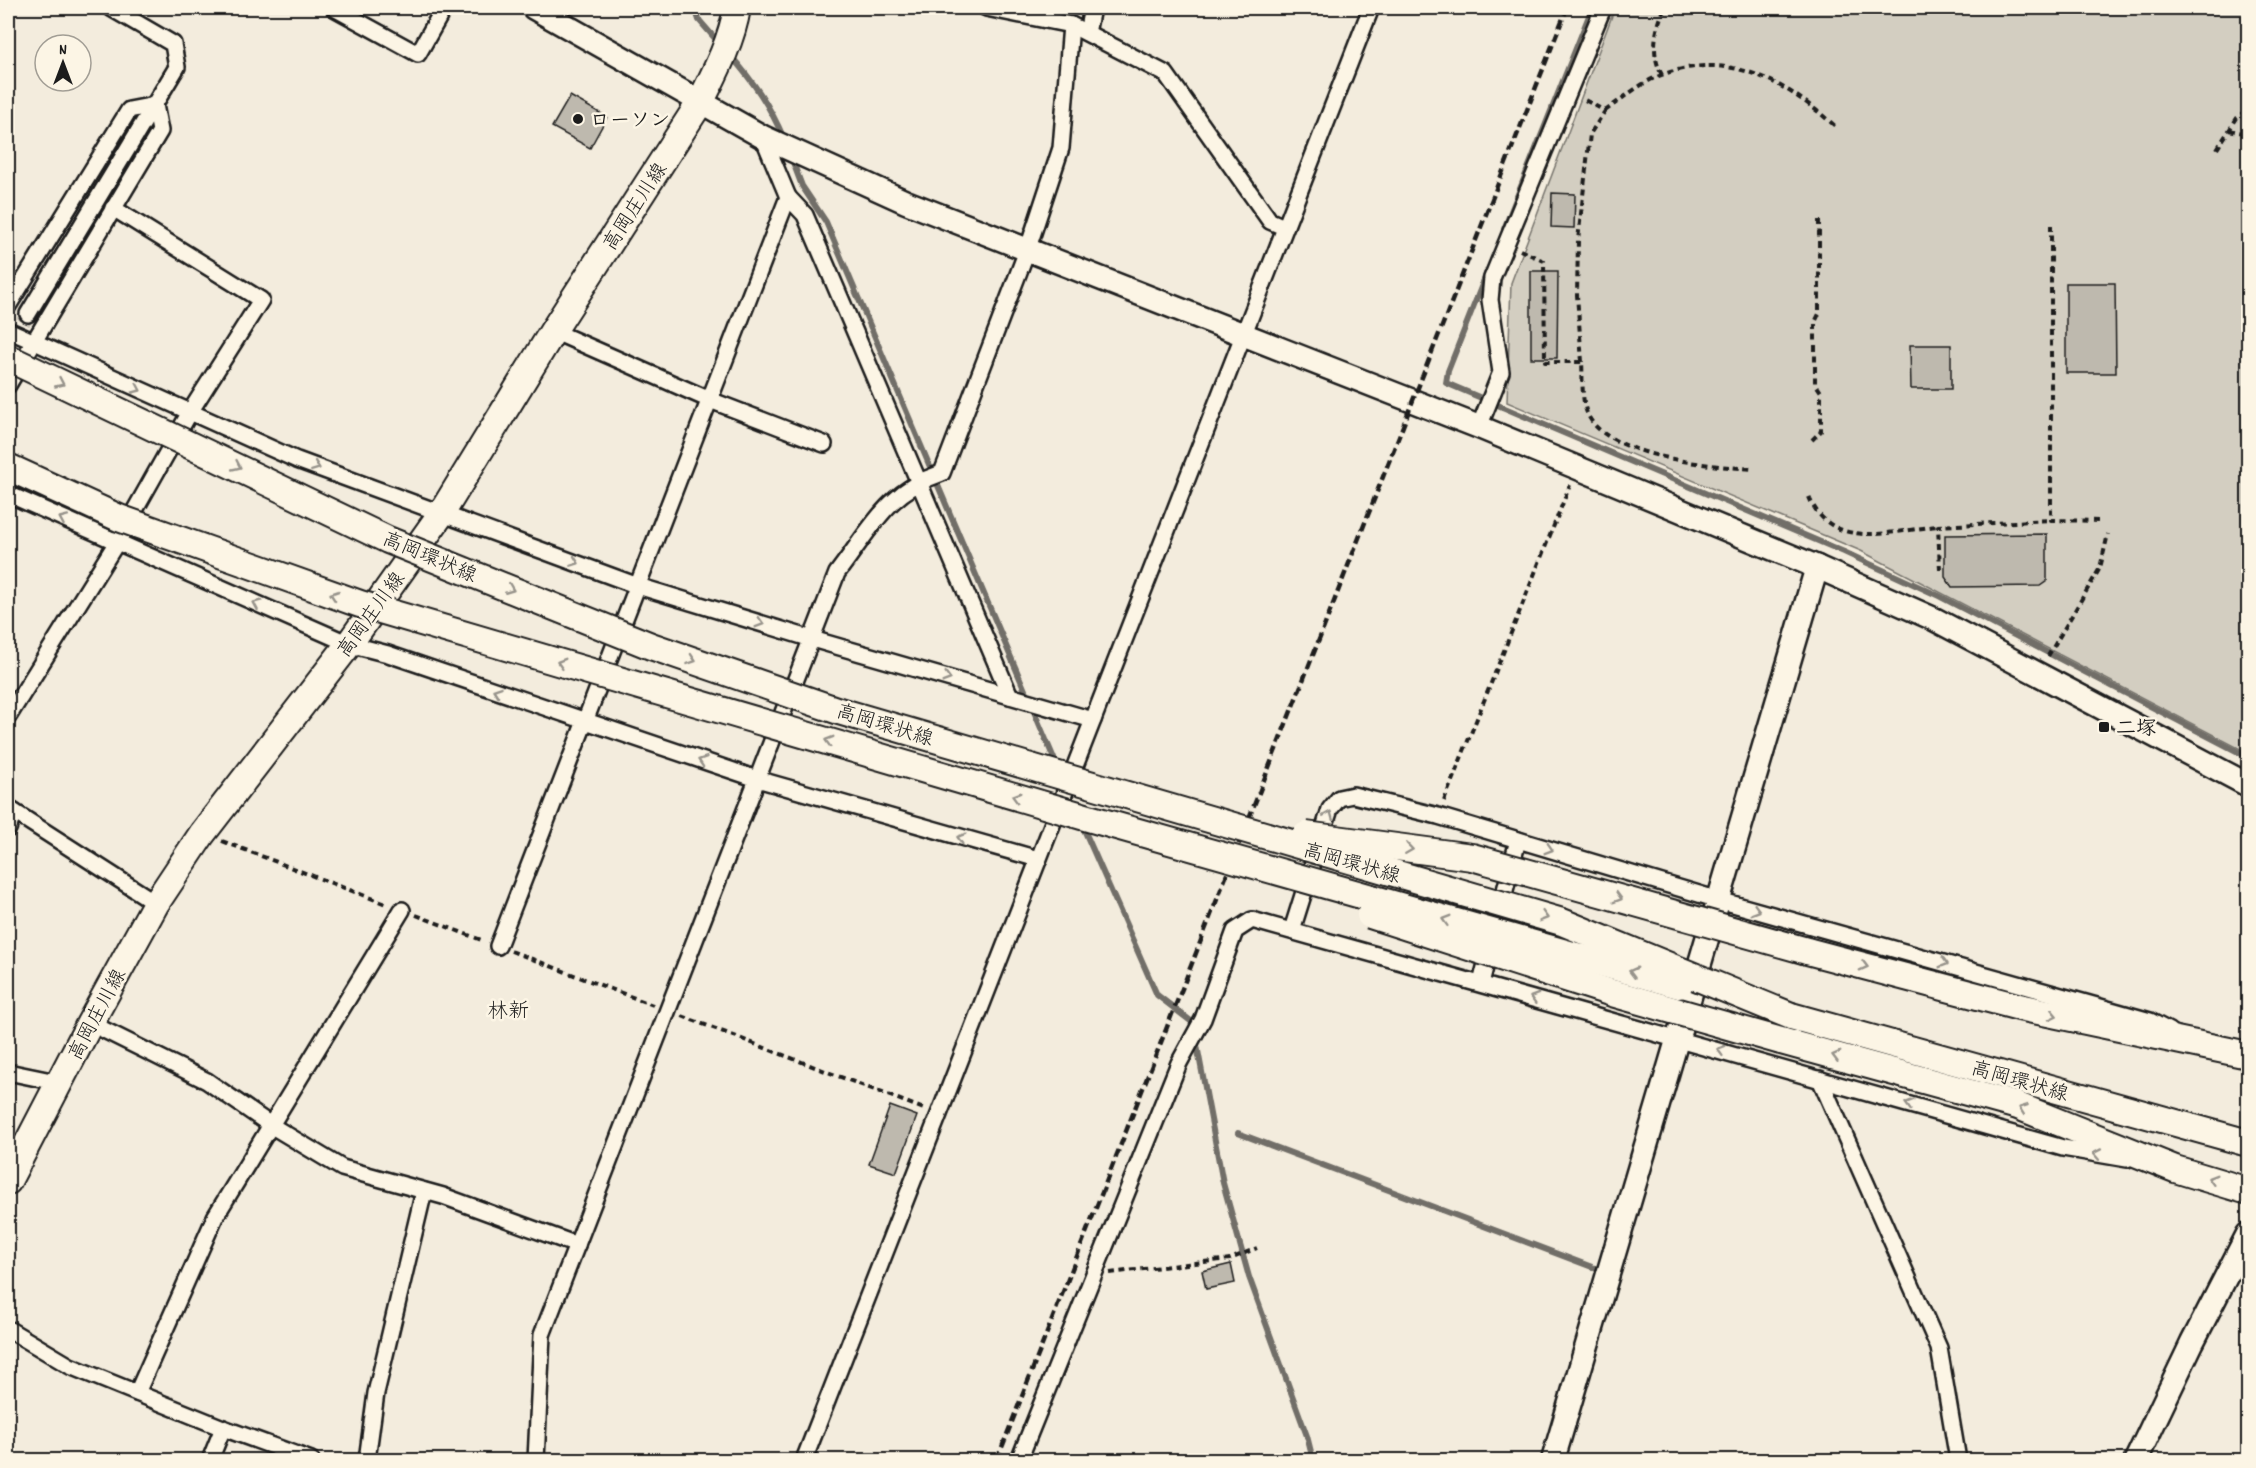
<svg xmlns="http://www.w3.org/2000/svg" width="2256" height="1468" font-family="Dekko,'Klee One',sans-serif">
<rect width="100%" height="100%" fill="#f3ecdd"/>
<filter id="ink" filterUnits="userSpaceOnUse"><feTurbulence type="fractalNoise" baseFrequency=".0167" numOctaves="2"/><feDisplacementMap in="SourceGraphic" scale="12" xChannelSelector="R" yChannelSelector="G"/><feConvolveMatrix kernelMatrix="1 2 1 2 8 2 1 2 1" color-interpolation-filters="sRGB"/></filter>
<g filter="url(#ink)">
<!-- green -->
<polygon fill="#d3cec1" stroke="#78756e" stroke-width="1.5" points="1615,8 2248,8 2248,753 1861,551 1507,402 1511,283"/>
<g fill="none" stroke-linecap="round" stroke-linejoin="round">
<!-- stream -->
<g stroke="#716e68" stroke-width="6">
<polyline points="695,8 699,20 719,43"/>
<path d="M730,55C754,82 770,106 784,139"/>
<polyline points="791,157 802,186 826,222 1058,768"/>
<polyline points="1504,229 1592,8"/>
<polyline points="1487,272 1448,371 1446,383 1844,552 1939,596 2248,757"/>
<polyline points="1082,825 1157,995 1192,1022 1194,1030"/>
<polyline points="1196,1040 1223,1183 1249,1277 1307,1436 1313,1460"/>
<polyline points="1238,1133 1600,1270"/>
</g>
</g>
<!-- building -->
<g fill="#beb9ae" stroke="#1c1c1c" stroke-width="1.5">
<polygon points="570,96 607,117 590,148 552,127"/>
<polygon points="1552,193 1575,194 1574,228 1551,227"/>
<polygon points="1531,271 1558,271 1557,358 1531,358"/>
<polygon points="2066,283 2115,283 2116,373 2066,373"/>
<polygon points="1910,345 1951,345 1951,389 1911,389"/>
<polygon points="2047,534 2047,581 2040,586 1952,587 1945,577 1945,535"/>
<polygon points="890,1106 917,1116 896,1173 869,1164"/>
<polygon points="1231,1264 1235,1283 1206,1289 1202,1271"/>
</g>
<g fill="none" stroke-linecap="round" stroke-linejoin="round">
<!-- street-tunnel -->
<polyline stroke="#c8c2b6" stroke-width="15" stroke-dasharray="15 8" stroke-linecap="butt" points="11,342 28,314"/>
<defs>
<g id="street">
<polyline points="334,8 418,54 444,8"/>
<polyline points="986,8 1071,25 1166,74 1270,221 1284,227"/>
<polyline points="1087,33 1092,8"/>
<polyline points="788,197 805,215 1010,696"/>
<polyline points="8,306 129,110 155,105 160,131 8,385"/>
<polyline points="28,314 177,67 173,44 111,8"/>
<polyline points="8,330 297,460 638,586 812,639 1093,720"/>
<polyline points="553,331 710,400 824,444"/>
<polyline points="1479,427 1501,372 1490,300 1492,278 1603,8"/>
<polyline points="8,494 349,644 388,654 757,779 1038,859"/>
<polyline points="8,717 117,542 190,412 261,300 113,208"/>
<polyline points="8,808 156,903"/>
<polyline points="8,829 14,812"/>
<polyline points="1292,930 1330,809 1339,798 1353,795 1438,816 1719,900 2150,1021 2169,1031"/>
<polyline points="498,946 788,197 763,137"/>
<polyline points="1481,983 1518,840"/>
<polyline points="90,1023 207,1081 272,1126 342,1168 443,1196 577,1245"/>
<polyline points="8,1072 61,1083"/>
<polyline points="1820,1079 1939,1348 1958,1460"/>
<polyline points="8,1329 70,1366 223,1428 311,1460"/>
<polyline points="137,1393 215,1217 402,910"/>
<polyline points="210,1460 223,1428"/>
<polyline points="367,1460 376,1393 424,1191"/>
<path d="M536,1460L542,1335L837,573C871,529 887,491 942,473L1028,248L1061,148L1071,25"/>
<polyline points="804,1460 1371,8"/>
<polyline points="1019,1460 1179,1063 1203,1019 1235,931 1252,920 2063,1148 2127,1159"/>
</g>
<g id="secondary">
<polyline points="534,8 763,137 906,202 1479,427 1817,567 1934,619 2248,785"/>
<polyline points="1553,1460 1817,567"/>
<polyline points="2136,1460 2192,1343 2248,1234"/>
</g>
<g id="primary">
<polyline points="1807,951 2019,1007 2248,1055"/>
<polyline points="1791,1016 2248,1143"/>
<polyline points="1781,1041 2018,1106 2175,1169 2248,1191"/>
<path d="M8,1181L90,1023L156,903L202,834L349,644L441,514L553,331L701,101C716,71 732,40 737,8"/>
</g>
</defs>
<!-- street casing -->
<use href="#street" stroke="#1c1c1c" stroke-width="20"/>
<!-- secondary casing -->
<use href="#secondary" stroke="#1c1c1c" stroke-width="27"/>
<!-- primary casing -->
<use href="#primary" stroke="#1c1c1c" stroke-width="30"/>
<!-- path -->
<g stroke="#1c1c1c" stroke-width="4" stroke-dasharray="6 4.5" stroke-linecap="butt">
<path d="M1662,75C1650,54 1655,28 1665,8"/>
<path d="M1605,111C1622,99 1639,84 1659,76C1728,49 1783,80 1835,126"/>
<polyline points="2229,130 2248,134"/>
<polyline points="2217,149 2237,118 2248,110"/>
<polyline points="2051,225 2051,520 2101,521"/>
<path d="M1520,250L1544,261L1545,362H1582C1583,377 1581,399 1587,413C1605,457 1711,466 1753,469"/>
<polyline points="1582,362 1577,295 1578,240 1590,134 1605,111 1583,99"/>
<polyline points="1812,440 1821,431 1821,392 1815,383 1815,322 1819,314 1819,218"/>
<path d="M1809,497C1832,552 1891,531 1938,526"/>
<polyline points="1940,570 1938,526 2051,520"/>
<polyline points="2048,656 2100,568 2108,534"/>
<polyline points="1444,801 1570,485"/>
<polyline points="222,841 386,904"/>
<polyline points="416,915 484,941"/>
<polyline points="511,951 653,1005"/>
<polyline points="682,1016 924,1109"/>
<polyline points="1110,1273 1230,1259 1257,1248"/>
</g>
<!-- street -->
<use href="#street" stroke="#fcf5e5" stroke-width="15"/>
<!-- secondary -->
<use href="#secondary" stroke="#fcf5e5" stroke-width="22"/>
<!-- primary -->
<use href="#primary" stroke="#fcf5e5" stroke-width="26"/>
<!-- rail -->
<polyline stroke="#1c1c1c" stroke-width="4.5" stroke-dasharray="9 4.5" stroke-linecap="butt" points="997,1460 1567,8"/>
<defs>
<g id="primary-bridge">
<polyline points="8,358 388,540 651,646 839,711 1562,922 1791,1016"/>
<polyline points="8,467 119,518 360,604 1092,819 1679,985"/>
<polyline points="1306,835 1472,857 1807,951"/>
<polyline points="1370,915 1612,993 1781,1041"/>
</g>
</defs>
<!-- primary-bridge casing -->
<use href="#primary-bridge" stroke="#1c1c1c" stroke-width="30" stroke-linecap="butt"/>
<!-- primary-bridge -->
<use href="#primary-bridge" stroke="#fcf5e5" stroke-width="26"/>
</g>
<!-- one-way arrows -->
<defs><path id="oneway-chevron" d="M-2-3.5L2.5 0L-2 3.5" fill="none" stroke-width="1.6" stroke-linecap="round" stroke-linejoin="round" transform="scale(1.5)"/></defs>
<g stroke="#97938b">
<use href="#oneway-chevron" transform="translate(60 383) rotate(25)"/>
<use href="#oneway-chevron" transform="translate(137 389) rotate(24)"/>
<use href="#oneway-chevron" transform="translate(237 466) rotate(25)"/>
<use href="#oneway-chevron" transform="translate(316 467) rotate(21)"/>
<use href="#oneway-chevron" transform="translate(63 519) rotate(-156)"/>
<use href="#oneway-chevron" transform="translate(575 562) rotate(20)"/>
<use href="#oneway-chevron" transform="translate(510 589) rotate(22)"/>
<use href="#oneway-chevron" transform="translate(334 595) rotate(-161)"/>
<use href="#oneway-chevron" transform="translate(257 604) rotate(-156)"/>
<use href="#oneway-chevron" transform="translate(760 623) rotate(17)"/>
<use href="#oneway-chevron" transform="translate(692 660) rotate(19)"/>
<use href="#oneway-chevron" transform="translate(561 663) rotate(-164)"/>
<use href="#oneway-chevron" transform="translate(947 678) rotate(16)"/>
<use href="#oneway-chevron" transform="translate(497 691) rotate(-161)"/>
<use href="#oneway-chevron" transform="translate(829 741) rotate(-164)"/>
<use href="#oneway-chevron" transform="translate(702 761) rotate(-161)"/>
<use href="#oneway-chevron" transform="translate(1016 797) rotate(-164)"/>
<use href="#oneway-chevron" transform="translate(1329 815) rotate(-67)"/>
<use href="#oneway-chevron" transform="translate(961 838) rotate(-164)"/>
<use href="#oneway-chevron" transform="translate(1409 849) rotate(8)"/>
<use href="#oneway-chevron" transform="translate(1549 849) rotate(17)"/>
<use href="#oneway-chevron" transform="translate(1618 898) rotate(16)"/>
<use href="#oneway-chevron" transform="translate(1756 910) rotate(16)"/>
<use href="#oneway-chevron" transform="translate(1544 917) rotate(16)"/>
<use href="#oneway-chevron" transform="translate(1446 920) rotate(-164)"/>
<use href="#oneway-chevron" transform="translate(1944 963) rotate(16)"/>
<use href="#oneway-chevron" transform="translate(1864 966) rotate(15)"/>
<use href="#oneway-chevron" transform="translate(1633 972) rotate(-165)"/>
<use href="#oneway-chevron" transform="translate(1534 998) rotate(-164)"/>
<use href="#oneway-chevron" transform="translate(2053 1015) rotate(12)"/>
<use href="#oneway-chevron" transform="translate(1721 1050) rotate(-164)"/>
<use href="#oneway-chevron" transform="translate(1836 1056) rotate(-165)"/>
<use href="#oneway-chevron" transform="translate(1909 1104) rotate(-164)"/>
<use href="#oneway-chevron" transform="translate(2023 1109) rotate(-160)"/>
<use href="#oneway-chevron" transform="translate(2097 1154) rotate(-169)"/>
<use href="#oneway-chevron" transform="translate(2212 1179) rotate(-164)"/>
</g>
</g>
<!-- markers -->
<g fill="#1c1c1c" stroke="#fcf5e5" stroke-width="2">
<circle cx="578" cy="119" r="6"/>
<rect x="2098" y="721" width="12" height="12" rx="3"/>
</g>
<g text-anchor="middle" stroke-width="5" stroke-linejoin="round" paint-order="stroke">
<!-- poi labels -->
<g font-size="20" font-weight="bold" fill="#1c1c1c" stroke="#fcf5e5" text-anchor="start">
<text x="590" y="126">ローソン</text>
<text x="2116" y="734">二塚</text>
</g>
<!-- street labels -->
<g font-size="20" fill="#1c1c1c" stroke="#fcf5e5">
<text transform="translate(634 206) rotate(-57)" y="7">高岡庄川線</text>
<text transform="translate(430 556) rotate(23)" y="7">高岡環状線</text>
<text transform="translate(370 614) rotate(-54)" y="7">高岡庄川線</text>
<text transform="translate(885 724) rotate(17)" y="7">高岡環状線</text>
<text transform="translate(1352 862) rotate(16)" y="7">高岡環状線</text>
<text transform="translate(96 1014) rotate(-62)" y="7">高岡庄川線</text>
<text transform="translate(2020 1080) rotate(16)" y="7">高岡環状線</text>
</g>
<!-- neighbourhood labels -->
<g font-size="21" fill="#1c1c1c" stroke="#fcf5e5">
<text x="508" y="1017">林新</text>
</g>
</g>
<!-- margin -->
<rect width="2256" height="1468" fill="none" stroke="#fcf5e5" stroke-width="30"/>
<rect x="15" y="15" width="2226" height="1438" fill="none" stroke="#1c1c1c" stroke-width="2" filter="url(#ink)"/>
<!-- north arrow -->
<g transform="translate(63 63)"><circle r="28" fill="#fcf5e5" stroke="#a29e95" stroke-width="1.5"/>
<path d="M0-4.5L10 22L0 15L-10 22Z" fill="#1c1c1c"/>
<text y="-9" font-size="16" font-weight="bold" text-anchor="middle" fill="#1c1c1c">N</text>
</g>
</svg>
